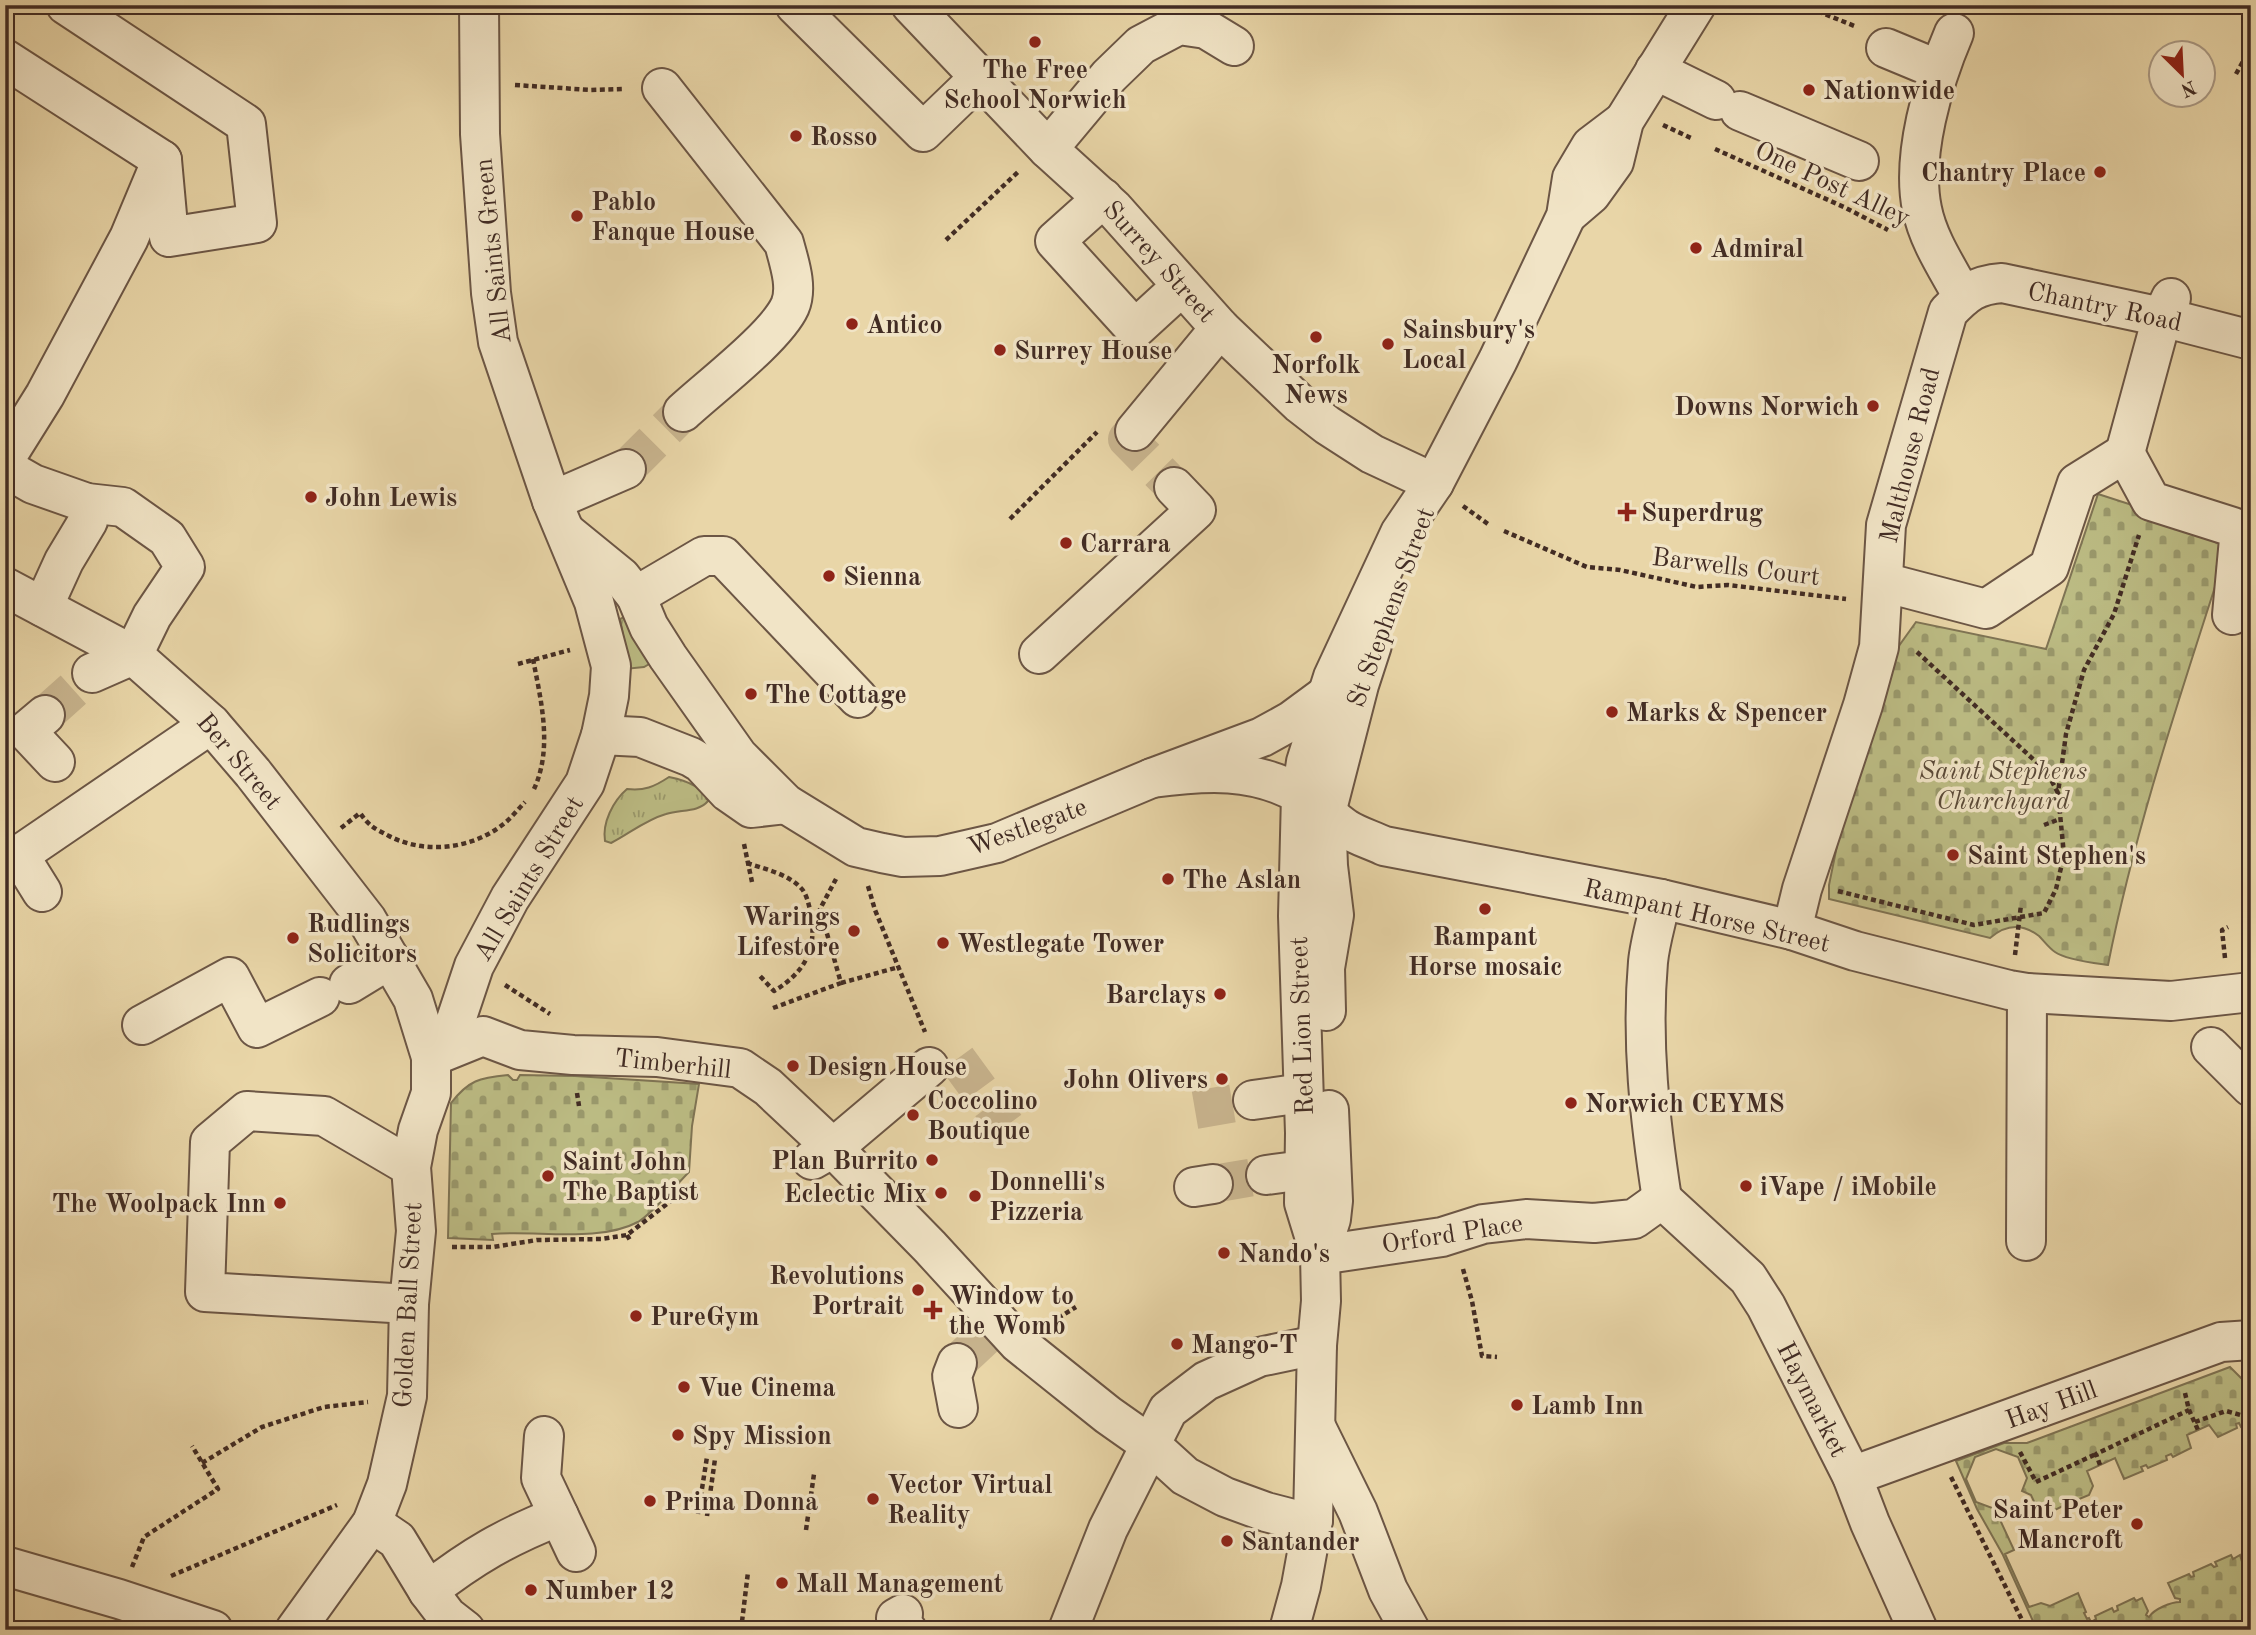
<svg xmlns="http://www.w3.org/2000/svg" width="2256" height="1635" font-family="'Old Standard TT',serif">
<defs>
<pattern id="grass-tufts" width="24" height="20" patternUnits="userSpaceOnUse" patternTransform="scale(1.75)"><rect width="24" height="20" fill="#bcbc84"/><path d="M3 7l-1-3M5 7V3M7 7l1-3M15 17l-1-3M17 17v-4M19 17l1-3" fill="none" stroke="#9a996c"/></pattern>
<pattern id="cemetery-stones" width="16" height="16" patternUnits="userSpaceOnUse" patternTransform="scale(1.75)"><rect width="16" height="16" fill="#bcbc84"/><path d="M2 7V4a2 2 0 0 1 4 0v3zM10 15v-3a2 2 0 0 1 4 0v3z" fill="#9a996c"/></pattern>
</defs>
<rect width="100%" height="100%" fill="#e9d6a8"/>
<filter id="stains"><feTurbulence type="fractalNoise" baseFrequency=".00286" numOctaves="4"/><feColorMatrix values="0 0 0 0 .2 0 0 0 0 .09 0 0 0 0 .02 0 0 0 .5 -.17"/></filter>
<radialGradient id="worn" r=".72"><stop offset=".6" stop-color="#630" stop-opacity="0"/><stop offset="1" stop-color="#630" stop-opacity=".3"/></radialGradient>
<!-- grass -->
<g fill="url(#grass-tufts)" stroke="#7f7454" stroke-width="2">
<polygon points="626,616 656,660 644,667 625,669 626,651 620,619"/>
<path d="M669,777C684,780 703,786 708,801C698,813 680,809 666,814C645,820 629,834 611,843L605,841C602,823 613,801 627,789C644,791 654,787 669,777Z"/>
</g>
<!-- cemetery -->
<g fill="url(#cemetery-stones)" stroke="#7f7454" stroke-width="2">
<path d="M2098,494L2231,537C2186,679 2137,819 2108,965C2094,963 2066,960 2055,952C2049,948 2044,941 2039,936C2022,923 2005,925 1990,938L1829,899V885L1839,836L1896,650L1916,622L2046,649Z"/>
<path d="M508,1075L513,1080H517L520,1075L575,1076L699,1084L692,1126L689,1172C677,1184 652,1214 638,1222C598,1243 537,1230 492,1234L493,1240L448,1238L451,1103C469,1080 479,1078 508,1075Z"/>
<path d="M2230,1367L2251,1388V1448L2243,1430L2247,1428L2246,1425L2241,1427L2239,1423L2236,1424L2237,1428L2218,1437L2209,1425L2187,1435L2191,1448L2173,1457L2171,1454L2166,1456L2167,1460L2148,1468L2146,1465L2141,1467L2143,1471L2124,1479L2115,1458L2087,1471L2093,1486L2089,1495L2072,1502L2070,1499L2066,1500L2067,1504L2041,1517L2031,1495L2022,1491L2027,1478L2018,1457L1996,1449L1975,1457L1966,1479L1976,1502L1995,1509L2014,1550L2005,1554L2029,1607L2041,1603L2050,1606L2078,1593L2086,1612L2084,1613L2087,1619L2089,1618L2091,1622L2096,1619L2095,1616L2112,1608L2114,1612L2118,1610L2117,1606L2134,1598L2136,1601L2142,1598L2148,1611L2146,1615L2149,1617C2154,1609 2171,1602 2180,1602V1599L2175,1598L2168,1583L2189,1574L2191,1577L2194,1576L2193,1572L2211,1564L2214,1567L2217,1566L2215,1562L2231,1555L2233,1559L2240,1555L2245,1572L2251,1568V1630H2037L2003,1555L1977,1509L1956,1461L2004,1443H2027Z"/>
</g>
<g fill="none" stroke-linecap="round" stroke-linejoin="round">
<!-- minor-tunnel -->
<g stroke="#c8b48e" stroke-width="38" stroke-dasharray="38 19" stroke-linecap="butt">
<polyline points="1135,431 1127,439 1174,487"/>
<polyline points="626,469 683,412"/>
<polyline points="45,715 92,673"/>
<polyline points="957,1059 1006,1126"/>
<polyline points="1195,1110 1253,1100"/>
<polyline points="1213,1184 1266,1175"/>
<polyline points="957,1363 985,1337"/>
</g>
<defs>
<g id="minor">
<polyline points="66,5 246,124 257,223 169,237 162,160"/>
<polyline points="795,5 923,132 980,77"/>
<polyline points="911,5 1048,149 1113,208 1220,328 1300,404 1327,425 1372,454 1434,483"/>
<path d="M1954,33C1933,82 1911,156 1922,209C1928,240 1948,269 1963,297"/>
<polyline points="1886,48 1939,70"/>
<polyline points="5,59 162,160"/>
<polyline points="1655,70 1716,100"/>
<path d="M662,88L784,243C789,262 798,287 790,306C776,337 710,387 683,412"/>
<polyline points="1740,111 1859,161"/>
<polyline points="1048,149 1109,76 1141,45 1179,25 1206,29 1234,46"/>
<polyline points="1103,198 1055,241 1135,329 1182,286"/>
<polyline points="1570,212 1591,194 1614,162 1624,121 1696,5"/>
<polyline points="1135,431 1220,328"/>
<polyline points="2125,453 2162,317 2171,298"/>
<polyline points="5,459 45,395 129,238 160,164"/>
<polyline points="5,468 33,484 87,503 123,507 167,538 185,567 152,616 133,655 92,673"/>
<polyline points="552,501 626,469"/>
<polyline points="567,533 621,577 636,596 649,627 668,657 738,756 786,804 856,847 882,853 903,857 940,856 997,843 1152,778 1262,737 1291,721 1329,693"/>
<polyline points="1883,582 1986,609 2049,567 2077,483 2125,453 2151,501 2233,527 2239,539 2232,615"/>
<polyline points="5,587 133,655 211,724 253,773 367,920 413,999 431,1057 431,1093 418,1130 411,1167 416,1231 409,1304 407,1396 387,1484 372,1523 295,1630"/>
<polyline points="636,596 704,556 723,556 858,698"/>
<polyline points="43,607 64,561 88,521 87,503"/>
<polyline points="1039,654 1196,510 1174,487"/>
<polyline points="45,715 26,731 55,762"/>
<polyline points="601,735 640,737 691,757 701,763 728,792 751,808 786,804"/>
<path d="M1152,778C1204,771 1255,767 1303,796C1318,805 1331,818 1345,828C1357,836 1372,840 1384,846L1661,899L1792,930L1855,951L2009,990L2027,993L2171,1001L2251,992"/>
<polyline points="42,892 19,855 211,724"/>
<path d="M1661,899C1657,920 1650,941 1648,962C1641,1042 1650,1121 1662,1199"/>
<path d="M1792,930L1802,889L1863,705L1879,647L1886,525L1948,312C1966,293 1976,285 2002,283L2162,317L2251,340"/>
<polyline points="349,984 390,959"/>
<polyline points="1326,1011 1325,968 1334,915 1328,866 1326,813 1359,685 1372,645"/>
<polyline points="142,1025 230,977 257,1028 320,997"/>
<polyline points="2211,1047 2251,1087"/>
<polyline points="431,1057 455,1023 474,966 510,898 585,783 601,735 609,696 611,666 594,602 552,501 498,342 491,293 480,134 479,5"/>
<polyline points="431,1057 483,1036 520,1050 573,1055 657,1057 740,1068 768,1087 833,1148 930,1247 1018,1343 1108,1415 1152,1446 1185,1476 1225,1497 1266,1512 1293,1519 1313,1520"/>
<polyline points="1253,1100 1303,1093"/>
<polyline points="812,1160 833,1148 929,1067"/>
<polyline points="1266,1175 1304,1170"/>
<polyline points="1194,1187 1213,1184"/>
<polyline points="1662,1199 1748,1278 1766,1306 1852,1476 1870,1523 1918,1630"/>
<polyline points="2026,1241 2027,993"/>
<polyline points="1320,1254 1331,1219 1333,1201 1329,1110"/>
<polyline points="1320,1255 1442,1237 1483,1224 1526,1219 1594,1223 1634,1219 1662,1199"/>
<polyline points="409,1304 205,1292 210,1142 247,1111 324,1116 411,1167"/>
<polyline points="957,1363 952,1376 958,1408"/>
<polyline points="1317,1429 1358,1512 1388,1590 1410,1630"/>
<polyline points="544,1436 541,1478 559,1516"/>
<polyline points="1852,1476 2221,1342 2251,1340"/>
<polyline points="372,1523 397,1540 428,1591 447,1616 465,1630"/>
<polyline points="5,1566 119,1599 213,1630"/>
<path d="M428,1591C473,1556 506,1537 559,1516L576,1552"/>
<polyline points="903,1614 896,1618 907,1630"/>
<polyline points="1068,1630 1108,1529 1168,1410 1206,1381 1259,1357 1317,1345"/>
<polyline points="1289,1630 1301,1586 1313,1520 1317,1345 1321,1301 1320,1255 1304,1203 1305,1133 1298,916 1301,795 1306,762 1333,677 1400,533 1434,483 1498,360 1566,216 1572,178 1591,146 1624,121"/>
</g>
</defs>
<!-- minor casing -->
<use href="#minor" stroke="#6c5645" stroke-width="42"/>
<!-- path -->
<g stroke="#422c24" stroke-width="4.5" stroke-dasharray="5 3.5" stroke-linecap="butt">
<polyline points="1802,5 1857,27"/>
<polyline points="2236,74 2251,47"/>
<polyline points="2245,79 2251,68"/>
<polyline points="515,85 591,90 625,89"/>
<polyline points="1663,125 1691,138"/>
<polyline points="1715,149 1846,208 1888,230"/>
<polyline points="946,240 1019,171"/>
<polyline points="1463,506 1488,524"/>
<polyline points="1010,519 1097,432"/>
<polyline points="1504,531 1587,567 1620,570 1697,587 1728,585 1846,599"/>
<polyline points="1917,652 2047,772 2058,793"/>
<path d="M533,659C541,701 553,748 534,789"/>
<polyline points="518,664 570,650"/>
<polyline points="2044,825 2060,819"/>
<path d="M341,828L360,813C370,827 374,828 389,836C426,855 474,849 506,822C513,816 519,808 525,802"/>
<polyline points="744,844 752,882"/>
<path d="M747,863C765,869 788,874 801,888C807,894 809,906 811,914C817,950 805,972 774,991L760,976"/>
<polyline points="868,886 875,910 925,1032"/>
<polyline points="1838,891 1974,925 2044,913 2056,889 2064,855 2058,793 2066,734 2084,670 2114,614 2139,535"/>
<polyline points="2015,955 2021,905"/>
<polyline points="2225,958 2222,930 2228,927"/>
<polyline points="841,983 899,967"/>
<polyline points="505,985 550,1014"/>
<polyline points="773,1008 841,983 820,909 836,879"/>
<polyline points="577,1093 579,1106"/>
<polyline points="627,1235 631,1242"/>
<polyline points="452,1247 493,1247 537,1240 601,1239 627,1235 694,1183"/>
<polyline points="1463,1269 1472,1301 1482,1356 1497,1357"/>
<polyline points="1058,1318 1076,1307"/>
<polyline points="2185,1393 2189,1410 2198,1430"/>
<polyline points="2195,1422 2226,1411 2248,1417 2251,1420"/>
<polyline points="2020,1452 2036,1482 2096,1454"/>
<polyline points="202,1463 262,1427 324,1407 368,1402"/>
<polyline points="2100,1465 2096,1454 2189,1410"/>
<polyline points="1951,1477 2027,1630"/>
<polyline points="698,1514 707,1457"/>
<polyline points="707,1516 715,1459"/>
<polyline points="806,1530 814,1474"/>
<polyline points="132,1567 144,1537 218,1489 192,1446"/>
<polyline points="171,1576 337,1505"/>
<polyline points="741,1630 748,1572"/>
<polyline points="2249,1630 2251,1628"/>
</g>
<!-- minor -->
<use href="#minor" stroke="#f1e4c6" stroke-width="38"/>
</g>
<!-- markers -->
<g fill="#8f2418" stroke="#f1e4c6" stroke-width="2.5">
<circle cx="1035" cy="42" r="7"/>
<circle cx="1809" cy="90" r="7"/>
<circle cx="796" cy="136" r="7"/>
<circle cx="2100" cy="172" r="7"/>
<circle cx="577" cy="216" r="7"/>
<circle cx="1696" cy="248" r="7"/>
<circle cx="852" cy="324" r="7"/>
<circle cx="1316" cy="337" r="7"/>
<circle cx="1388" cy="344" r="7"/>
<circle cx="1000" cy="350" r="7"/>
<circle cx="1873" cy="406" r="7"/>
<circle cx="311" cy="497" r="7"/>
<path d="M1623.5 501.5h7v7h7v7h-7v7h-7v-7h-7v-7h7z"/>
<circle cx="1066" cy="543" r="7"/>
<circle cx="829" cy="576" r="7"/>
<circle cx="751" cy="694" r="7"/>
<circle cx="1612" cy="712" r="7"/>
<circle cx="1953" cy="855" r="7"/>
<circle cx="1168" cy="879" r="7"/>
<circle cx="1485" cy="909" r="7"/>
<circle cx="854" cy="931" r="7"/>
<circle cx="293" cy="938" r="7"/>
<circle cx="943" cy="943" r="7"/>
<circle cx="1220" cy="994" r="7"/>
<circle cx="793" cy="1066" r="7"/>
<circle cx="1222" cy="1079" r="7"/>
<circle cx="1571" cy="1103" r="7"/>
<circle cx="913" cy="1115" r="7"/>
<circle cx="932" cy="1160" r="7"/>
<circle cx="548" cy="1176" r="7"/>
<circle cx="1746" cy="1186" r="7"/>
<circle cx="941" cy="1193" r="7"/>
<circle cx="975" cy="1196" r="7"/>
<circle cx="280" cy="1203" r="7"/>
<circle cx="1224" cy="1253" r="7"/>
<circle cx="918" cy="1290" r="7"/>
<path d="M929.5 1299.5h7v7h7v7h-7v7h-7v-7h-7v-7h7z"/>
<circle cx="636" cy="1316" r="7"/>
<circle cx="1177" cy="1344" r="7"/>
<circle cx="684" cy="1387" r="7"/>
<circle cx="1517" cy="1405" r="7"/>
<circle cx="678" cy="1435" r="7"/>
<circle cx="873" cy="1499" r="7"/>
<circle cx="650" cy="1501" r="7"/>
<circle cx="2137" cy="1524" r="7"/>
<circle cx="1227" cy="1541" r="7"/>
<circle cx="782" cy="1583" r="7"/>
<circle cx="531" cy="1590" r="7"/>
</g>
<g text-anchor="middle" stroke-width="7" stroke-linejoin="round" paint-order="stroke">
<!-- poi labels -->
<g font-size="26" font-weight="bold" fill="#422c24" stroke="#f1e4c6" text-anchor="start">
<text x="1035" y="78" text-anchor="middle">The Free<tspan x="1035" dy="30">School Norwich</tspan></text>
<text x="1823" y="99">Nationwide</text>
<text x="810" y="145">Rosso</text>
<text x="2086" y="181" text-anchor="end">Chantry Place</text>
<text x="591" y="210">Pablo<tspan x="591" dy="30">Fanque House</tspan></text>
<text x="1710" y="257">Admiral</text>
<text x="866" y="333">Antico</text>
<text x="1402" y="338">Sainsbury's<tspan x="1402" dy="30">Local</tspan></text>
<text x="1014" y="359">Surrey House</text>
<text x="1316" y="373" text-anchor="middle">Norfolk<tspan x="1316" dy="30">News</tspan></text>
<text x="1859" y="415" text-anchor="end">Downs Norwich</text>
<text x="325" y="506">John Lewis</text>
<text x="1641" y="521">Superdrug</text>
<text x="1080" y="552">Carrara</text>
<text x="843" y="585">Sienna</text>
<text x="765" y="703">The Cottage</text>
<text x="1626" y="721">Marks &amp; Spencer</text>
<text x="1967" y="864">Saint Stephen's</text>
<text x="1182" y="888">The Aslan</text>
<text x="840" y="925" text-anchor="end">Warings<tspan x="840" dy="30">Lifestore</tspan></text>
<text x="307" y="932">Rudlings<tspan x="307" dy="30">Solicitors</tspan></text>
<text x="1485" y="945" text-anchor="middle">Rampant<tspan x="1485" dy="30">Horse mosaic</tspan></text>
<text x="957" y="952">Westlegate Tower</text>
<text x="1206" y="1003" text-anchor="end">Barclays</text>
<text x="807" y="1075">Design House</text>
<text x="1208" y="1088" text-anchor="end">John Olivers</text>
<text x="927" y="1109">Coccolino<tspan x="927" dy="30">Boutique</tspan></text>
<text x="1585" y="1112">Norwich CEYMS</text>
<text x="918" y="1169" text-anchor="end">Plan Burrito</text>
<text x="562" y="1170">Saint John<tspan x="562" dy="30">The Baptist</tspan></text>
<text x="989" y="1190">Donnelli's<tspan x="989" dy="30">Pizzeria</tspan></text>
<text x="1760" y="1195">iVape / iMobile</text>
<text x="927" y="1202" text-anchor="end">Eclectic Mix</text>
<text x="266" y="1212" text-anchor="end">The Woolpack Inn</text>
<text x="1238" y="1262">Nando's</text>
<text x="904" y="1284" text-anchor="end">Revolutions<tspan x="904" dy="30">Portrait</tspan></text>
<text x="949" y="1304">Window to<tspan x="949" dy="30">the Womb</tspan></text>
<text x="650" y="1325">PureGym</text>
<text x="1191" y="1353">Mango-T</text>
<text x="698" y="1396">Vue Cinema</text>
<text x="1531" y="1414">Lamb Inn</text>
<text x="692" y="1444">Spy Mission</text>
<text x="887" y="1493">Vector Virtual<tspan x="887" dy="30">Reality</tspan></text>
<text x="664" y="1510">Prima Donna</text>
<text x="2123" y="1518" text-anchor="end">Saint Peter<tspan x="2123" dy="30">Mancroft</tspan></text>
<text x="1241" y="1550">Santander</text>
<text x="796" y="1592">Mall Management</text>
<text x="545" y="1599">Number 12</text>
</g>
<!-- street labels -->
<g font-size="26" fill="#422c24" stroke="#f1e4c6">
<text transform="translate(1833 183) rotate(25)" y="9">One Post Alley</text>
<text transform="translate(492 251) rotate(-96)" y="9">All Saints Green</text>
<text transform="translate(1160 261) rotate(48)" y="9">Surrey Street</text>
<text transform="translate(2105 306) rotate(12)" y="9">Chantry Road</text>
<text transform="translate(1909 455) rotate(-76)" y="9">Malthouse Road</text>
<text transform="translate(1736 566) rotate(7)" y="9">Barwells Court</text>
<text transform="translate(1390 607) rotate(-70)" y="9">St Stephens Street</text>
<text transform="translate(240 761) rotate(50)" y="9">Ber Street</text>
<text transform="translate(1027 826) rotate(-20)" y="9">Westlegate</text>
<text transform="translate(528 878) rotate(-59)" y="9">All Saints Street</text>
<text transform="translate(1707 915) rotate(13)" y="9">Rampant Horse Street</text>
<text transform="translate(1301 1026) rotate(-92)" y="9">Red Lion Street</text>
<text transform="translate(673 1063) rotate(6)" y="9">Timberhill</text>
<text transform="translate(1452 1233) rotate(-9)" y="9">Orford Place</text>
<text transform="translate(407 1305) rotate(-87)" y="9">Golden Ball Street</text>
<text transform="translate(1813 1399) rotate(63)" y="9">Haymarket</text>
<text transform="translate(2051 1404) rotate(-20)" y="9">Hay Hill</text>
</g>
<!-- park labels -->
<g font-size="26" font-style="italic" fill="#5a4937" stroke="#f1e4c6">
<text x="2003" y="779">Saint Stephens<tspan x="2003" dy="30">Churchyard</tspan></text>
</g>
</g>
<!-- margin -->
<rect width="2256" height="1635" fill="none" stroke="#e9d6a8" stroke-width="28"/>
<rect x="7" y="7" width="2242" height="1621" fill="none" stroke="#422c24" stroke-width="3.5"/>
<rect x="14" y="14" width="2228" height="1607" fill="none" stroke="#422c24" stroke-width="2"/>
<!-- north arrow -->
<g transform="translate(2182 74) rotate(156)"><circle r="33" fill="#f1e4c6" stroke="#ab9a85" stroke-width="2"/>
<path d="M0-5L12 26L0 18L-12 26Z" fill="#8f2418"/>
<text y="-10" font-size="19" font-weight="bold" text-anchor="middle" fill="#422c24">N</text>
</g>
<rect width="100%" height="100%" filter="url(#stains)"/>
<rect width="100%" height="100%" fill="url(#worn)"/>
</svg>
